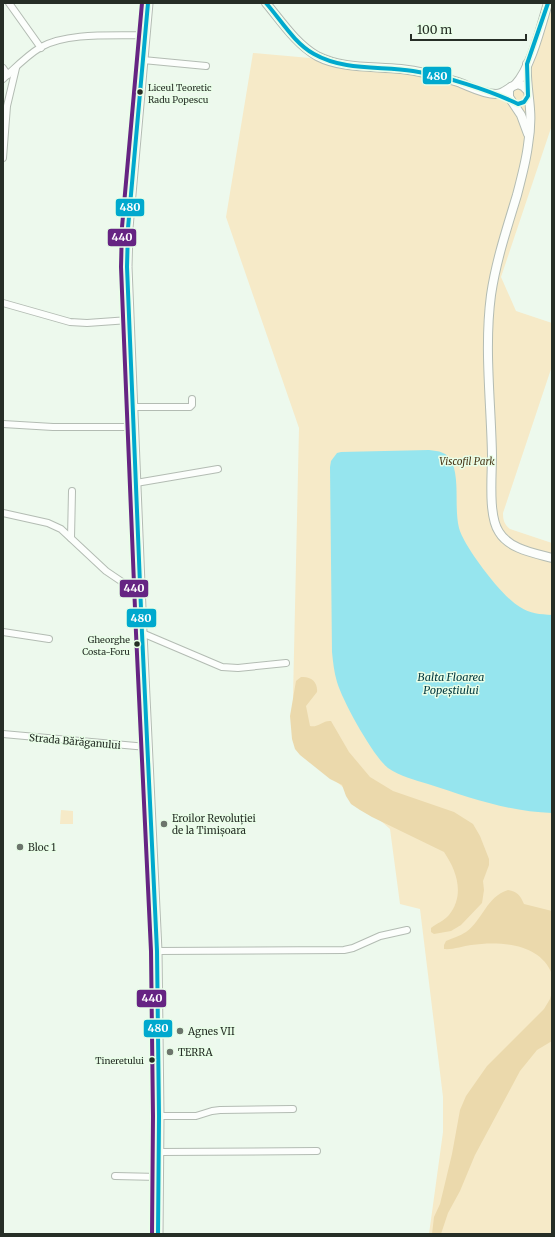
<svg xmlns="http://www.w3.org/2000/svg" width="555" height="1237" font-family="Merriweather,serif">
<rect width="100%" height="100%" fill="#edf9ed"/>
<!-- green -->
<g fill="#f6eac8">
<path d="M552,7V125L501,277L516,311L552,323V366L503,513C503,520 504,524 510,529L552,543V1234H429L443,1132V1097L420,909L400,904L390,829L311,759L296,720L293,697L299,428L226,217L253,53L310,58L324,64L335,66L390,71L415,75L468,89L499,90L510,86L532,62Z"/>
<polygon points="61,810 73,811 73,824 60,824"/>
</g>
<!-- forest -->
<g fill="#ebd9ac">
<path d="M301,677C311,676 318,682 317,692L306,706L310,726C318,728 323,720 331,721L349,752L370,777L393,791L454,812L473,824L480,836L489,859V865L483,881L484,890L482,903L461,925L451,931L434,934L431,932V928C437,923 444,921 449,915C465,895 457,871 444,852L372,817L360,810L351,804L346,796L342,785L330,779L300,755L295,749L292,739L290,716L296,681Z"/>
<path d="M508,890C518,892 520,895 524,904L552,911V974C540,943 500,941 471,945C463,946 452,950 444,949V945L446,941C452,938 460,936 466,932C483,920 486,897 508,890Z"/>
<polygon points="552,992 552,1041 537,1050 520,1071 475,1155 460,1191 448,1213 441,1234 432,1234 434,1217 440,1204 452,1154 460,1110 466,1096 487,1066 544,1009 550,999"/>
</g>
<!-- water -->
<path fill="#96e5ee" d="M429,450C439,451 447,452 452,462C460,481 454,508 459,528C464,547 503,598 520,607C530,614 540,614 552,615V813C509,812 468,797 428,784C415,780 399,776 388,768C373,756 343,702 337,682C334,672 333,662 332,652L330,467L331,461L337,453L341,452Z"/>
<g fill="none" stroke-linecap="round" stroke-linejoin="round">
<defs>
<g id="minor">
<polyline points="9,3 41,48"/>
<polyline points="143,60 206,66"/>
<polyline points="3,68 8,75"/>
<path d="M3,79C15,68 26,56 41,47C68,32 114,36 145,35"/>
<polyline points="3,158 7,106 16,68"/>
<polyline points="3,303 70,322 87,323 129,320"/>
<polyline points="132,407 190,407 192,405 192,399"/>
<polyline points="3,424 53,427 133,427"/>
<polyline points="136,483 218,469"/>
<polyline points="3,513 48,523 61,529 106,571 140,594"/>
<polyline points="71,538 72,491"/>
<polyline points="3,632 49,639"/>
<polyline points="142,633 222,667 238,668 286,663"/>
<polyline points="3,734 147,747"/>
<polyline points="157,951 344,950 353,948 380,936 407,930"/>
<polyline points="159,1116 196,1116 212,1111 220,1110 293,1109"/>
<polyline points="159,1152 317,1151"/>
<polyline points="115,1176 159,1177"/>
</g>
<g id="tertiary">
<path d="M266,3C281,21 296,44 317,56C342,69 374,66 401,69C420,71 439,76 458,82C469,86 483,94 496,94C505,94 509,86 518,84L523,86L527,90"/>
<path d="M527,64C526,80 529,94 530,109C531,121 530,133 528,145C526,162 521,179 517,195C507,228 496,261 491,295C484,348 491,402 492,455C492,475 488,516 499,532C509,549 534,553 552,558"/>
<path d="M515,85C531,68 541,26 548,3"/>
<polyline points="511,87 509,90 509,97 521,115 528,134"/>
</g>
<polyline id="secondary" points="148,3 128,228 127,267 142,633 157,951 159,1116 158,1234"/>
</defs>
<!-- minor casing -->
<use href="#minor" stroke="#b3bcb3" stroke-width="8"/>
<!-- tertiary casing -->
<use href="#tertiary" stroke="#b3bcb3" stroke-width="10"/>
<!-- secondary casing -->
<use href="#secondary" stroke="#b3bcb3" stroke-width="11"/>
<!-- minor -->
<use href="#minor" stroke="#fcfefc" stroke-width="6"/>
<!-- tertiary -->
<use href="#tertiary" stroke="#fcfefc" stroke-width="8"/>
<!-- secondary -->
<use href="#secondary" stroke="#fcfefc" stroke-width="9"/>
<defs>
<g id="bus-1">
<polyline points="148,3 128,228 127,267 142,633 157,951 159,1116 158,1234"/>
<path d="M266,3C281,20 294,43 314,54C344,71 380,66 413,71C445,76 489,90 518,104L524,102L528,96L527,64L548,3"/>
</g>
<polyline id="bus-2" points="142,3 122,227 121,267 136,633 151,951 153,1116 152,1234"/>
</defs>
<!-- bus-1 casing -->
<use href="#bus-1" stroke="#e9fee8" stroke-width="7"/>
<!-- bus-2 casing -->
<use href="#bus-2" stroke="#e9fee8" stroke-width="7"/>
<!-- bus-1 -->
<use href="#bus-1" stroke="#00a9ce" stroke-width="4"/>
<!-- bus-2 -->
<use href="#bus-2" stroke="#662483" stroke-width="4"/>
</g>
<!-- markers -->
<g fill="#262e26" stroke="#e9fee8" stroke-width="1.5">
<circle cx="140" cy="92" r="3.5"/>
<circle cx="137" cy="644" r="3.5"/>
<circle cx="152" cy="1060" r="3.5"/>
</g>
<g fill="#6c756c" stroke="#e9fee8" stroke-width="1.5">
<circle cx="164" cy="824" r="4"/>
<circle cx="20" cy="847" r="4"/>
<circle cx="180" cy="1031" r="4"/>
<circle cx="170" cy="1052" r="4"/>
</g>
<g text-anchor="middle" stroke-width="3" stroke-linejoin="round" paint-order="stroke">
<!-- bus labels -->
<g font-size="9" fill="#262e26" stroke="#e9fee8" text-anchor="end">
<text x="148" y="91" text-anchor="start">Liceul Teoretic<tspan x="148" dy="12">Radu Popescu</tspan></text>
<text x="130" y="643">Gheorghe<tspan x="130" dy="12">Costa-Foru</tspan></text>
<text x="144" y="1064">Tineretului</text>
</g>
<!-- park labels -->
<g font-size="10" font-style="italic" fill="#493617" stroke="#e9fee8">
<text x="467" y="465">Viscofil Park</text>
</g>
<!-- street labels -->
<g font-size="10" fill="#262e26" stroke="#e9fee8">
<text transform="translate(75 741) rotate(5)" y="4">Strada Bărăganului</text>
</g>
<!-- poi labels -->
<g font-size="10" fill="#262e26" stroke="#e9fee8" text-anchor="start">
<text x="172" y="822">Eroilor Revoluției<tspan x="172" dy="12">de la Timișoara</tspan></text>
<text x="28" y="851">Bloc 1</text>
<text x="188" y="1035">Agnes VII</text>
<text x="178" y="1056">TERRA</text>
</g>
<!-- water labels -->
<g font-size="11" font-style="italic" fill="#01373e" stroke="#e9fee8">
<text x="451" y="681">Balta Floarea<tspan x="451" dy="13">Popeștiului</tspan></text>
</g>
</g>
<g stroke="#e9fee8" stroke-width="1.5">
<rect x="422" y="66" width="30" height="19" rx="4" fill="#00a9ce"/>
<rect x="115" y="198" width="30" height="19" rx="4" fill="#00a9ce"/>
<rect x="107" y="228" width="30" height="19" rx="4" fill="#662483"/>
<rect x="119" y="579" width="30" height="19" rx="4" fill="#662483"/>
<rect x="126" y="608" width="31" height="20" rx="4" fill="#00a9ce"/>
<rect x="136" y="989" width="31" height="19" rx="4" fill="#662483"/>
<rect x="143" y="1019" width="30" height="19" rx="4" fill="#00a9ce"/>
</g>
<g font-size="11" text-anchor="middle" font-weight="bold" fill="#fff">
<text x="437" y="80">480</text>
<text x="130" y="211">480</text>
<text x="122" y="241">440</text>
<text x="134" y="592">440</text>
<text x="141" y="622">480</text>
<text x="152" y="1002">440</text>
<text x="158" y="1032">480</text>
</g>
<!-- border -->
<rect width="555" height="1237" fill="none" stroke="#262e26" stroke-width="8"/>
<!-- scale -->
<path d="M411 34v6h115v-6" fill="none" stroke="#262e26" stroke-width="2"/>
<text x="417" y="34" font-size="12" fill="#262e26" stroke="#e9fee8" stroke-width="3" paint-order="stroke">100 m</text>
</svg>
